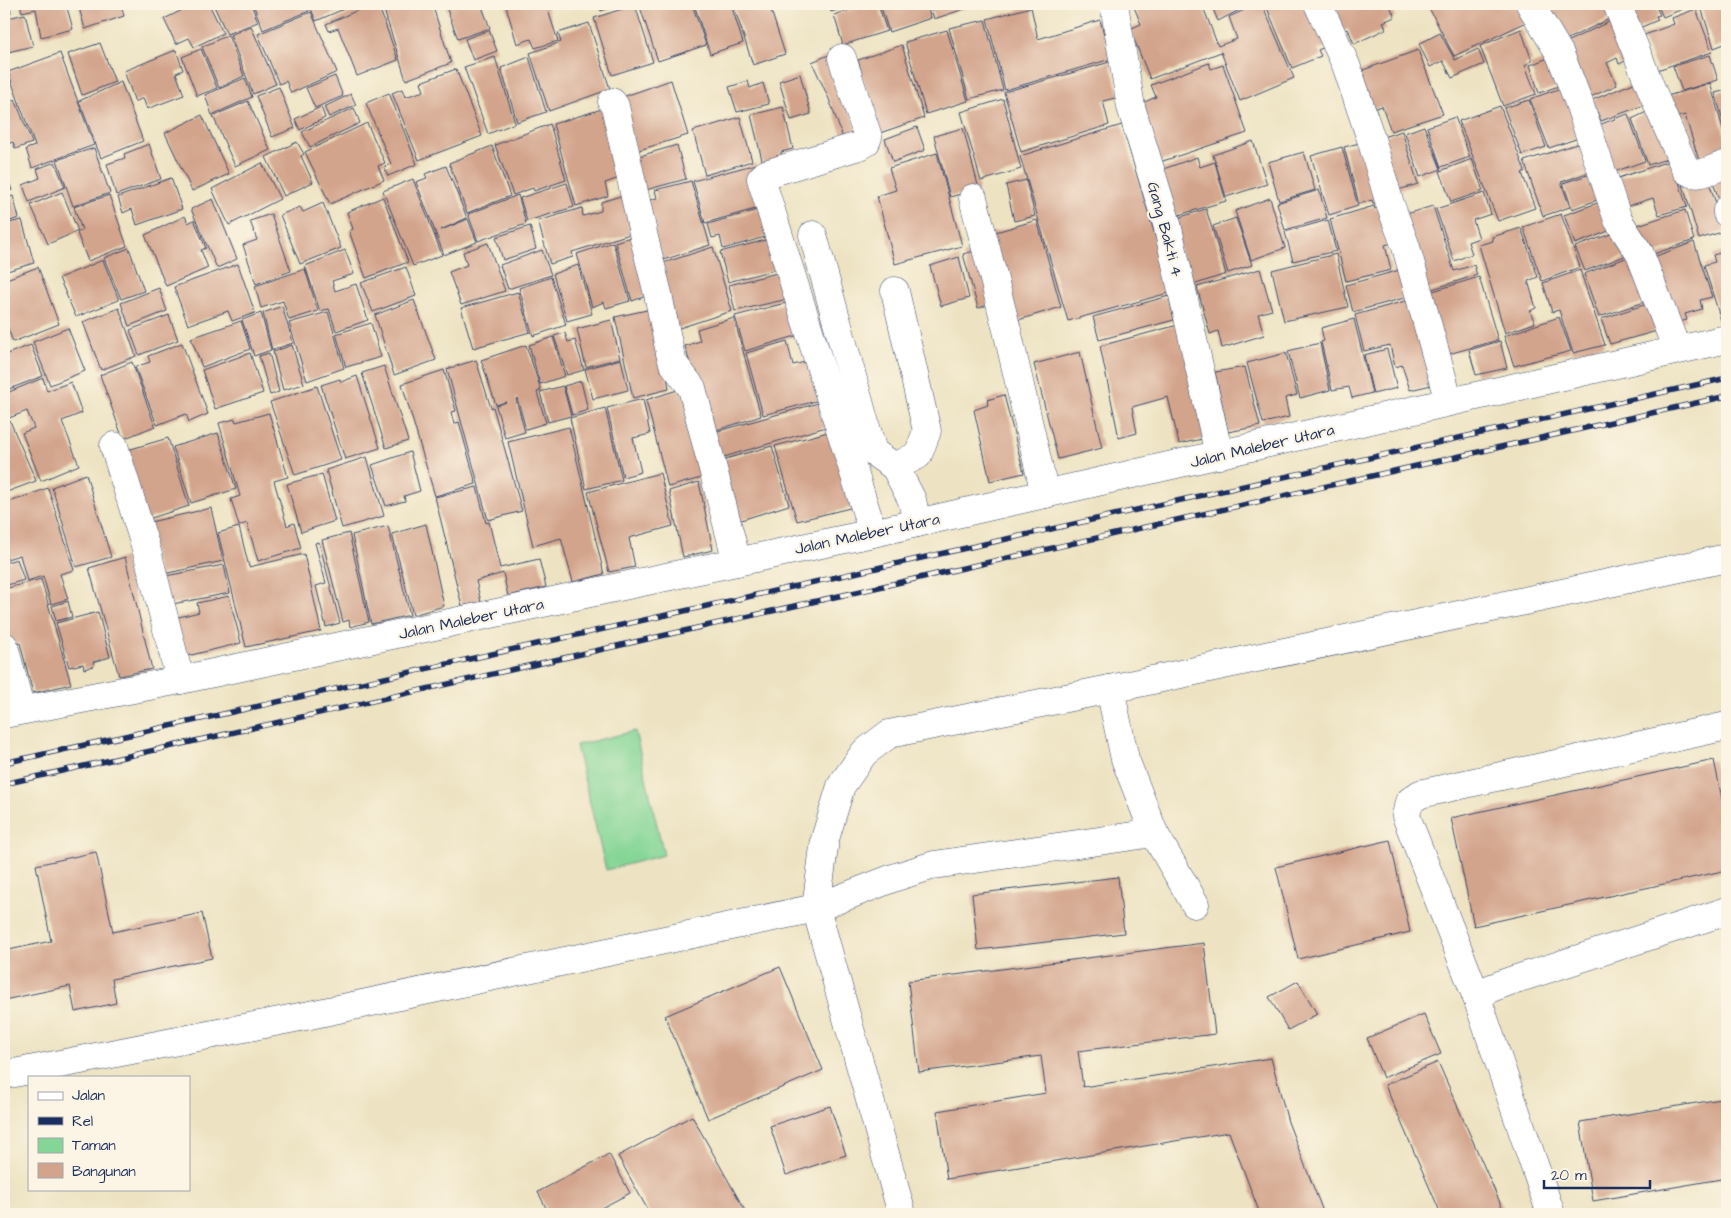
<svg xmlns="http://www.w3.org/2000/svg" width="1731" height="1218" font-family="'Architects Daughter',sans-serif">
<rect width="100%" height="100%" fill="#fcf5e5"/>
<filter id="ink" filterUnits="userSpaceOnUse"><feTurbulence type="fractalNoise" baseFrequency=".02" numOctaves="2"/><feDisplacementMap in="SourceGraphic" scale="10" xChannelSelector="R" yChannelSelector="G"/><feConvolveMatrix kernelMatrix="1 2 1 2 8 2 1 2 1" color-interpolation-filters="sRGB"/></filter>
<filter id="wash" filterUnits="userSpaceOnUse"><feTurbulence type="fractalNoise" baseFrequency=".0096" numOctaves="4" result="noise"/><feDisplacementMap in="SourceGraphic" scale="20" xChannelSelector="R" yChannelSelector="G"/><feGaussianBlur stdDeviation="1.12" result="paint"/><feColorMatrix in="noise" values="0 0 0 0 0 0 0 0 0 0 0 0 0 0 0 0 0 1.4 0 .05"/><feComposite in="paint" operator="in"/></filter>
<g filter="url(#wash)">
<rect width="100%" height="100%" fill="#ede3c2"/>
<!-- green -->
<polygon fill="#85d696" stroke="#50827a" points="635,731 664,855 606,870 576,745"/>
<g id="blocks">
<!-- building -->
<g fill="#d3a48c">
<polygon points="4,4 10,4 11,13 4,14"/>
<polygon points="20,4 66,4 73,29 41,37 36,9 22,12"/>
<polygon points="78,4 121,4 124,16 85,29"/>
<polygon points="195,4 209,4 223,33 194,47 189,38 176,44 164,19"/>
<polygon points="213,4 251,4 258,22 227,34"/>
<polygon points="253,4 307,4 309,11 263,30"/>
<polygon points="309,4 344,4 346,8 316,21"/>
<polygon points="372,4 378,4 398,60 357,76 338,28 329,31 326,24"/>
<polygon points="382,4 432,4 451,63 406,80"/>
<polygon points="445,4 481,4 490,28 458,39"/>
<polygon points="514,4 546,4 558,41 535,48 531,39 517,44 506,6"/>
<polygon points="599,4 622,4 601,11"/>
<polygon points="639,4 692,4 706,45 658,61"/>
<polygon points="694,4 731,4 743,43 710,54"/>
<polygon points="733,4 769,4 785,54 753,65"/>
<polygon points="828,4 854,4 831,12"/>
<polygon points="868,4 878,4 887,31 843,45 834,15"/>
<polygon points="880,4 926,4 931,18 889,32"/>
<polygon points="930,4 972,4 973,6 934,19"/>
<polygon points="1141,4 1202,4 1218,46 1237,39 1229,17 1257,4 1262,4 1294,78 1240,101 1221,52 1150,79 1130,29 1141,24 1134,7"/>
<polygon points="1211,4 1251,4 1218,21"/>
<polygon points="1277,4 1317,4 1334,43 1318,50 1321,56 1292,68 1267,8"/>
<polygon points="1321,4 1389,4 1395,17 1383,22 1386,29 1354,44 1348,29 1335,34"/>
<polygon points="1427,4 1521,4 1529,21 1454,56"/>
<polygon points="1536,4 1615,4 1620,14 1555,45"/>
<polygon points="1618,4 1655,4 1660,15 1656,16 1658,20 1630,32"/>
<polygon points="1657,4 1689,4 1690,6 1663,17"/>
<polygon points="1700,4 1727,4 1727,43 1714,48"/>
<polygon points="635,5 653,62 612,75 594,18"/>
<polygon points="1031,7 1038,39 1100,20 1111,59 1005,90 987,19"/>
<polygon points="1696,9 1712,52 1657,70 1642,36 1674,24 1672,18"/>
<polygon points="311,12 337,72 291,93 286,81 279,84 258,34"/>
<polygon points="25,14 33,46 4,53 4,19"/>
<polygon points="1621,16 1638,55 1619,64 1617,58 1607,63 1617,85 1584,100 1558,46"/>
<polygon points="985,20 1003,90 969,99 949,28"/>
<polygon points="589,23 610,89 549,111 530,53 561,42 558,33"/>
<polygon points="251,26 276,84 253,94 230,35"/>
<polygon points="1521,29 1532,61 1525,65 1536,94 1503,106 1480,46"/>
<polygon points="489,30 497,51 473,60 465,39"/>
<polygon points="947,30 968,101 926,114 905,42"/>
<polygon points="1440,33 1455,60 1478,49 1484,64 1452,78 1443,61 1430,67 1419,44"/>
<polygon points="228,35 244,76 219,88 202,47"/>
<polygon points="100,43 115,82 82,95 68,54"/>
<polygon points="902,45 924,118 871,136 872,111 858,60"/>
<polygon points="201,49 217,88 197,96 182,57"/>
<polygon points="176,50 183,70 176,73 184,95 147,109 143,98 135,102 124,71"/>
<polygon points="1418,50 1443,114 1391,131 1382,106 1368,111 1355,73"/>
<polygon points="60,53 94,145 32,168 26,149 35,146 8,72"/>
<polygon points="831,54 858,135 843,138 829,99 812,62"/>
<polygon points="1559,54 1570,82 1539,93 1530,65"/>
<polygon points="1710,55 1718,80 1682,91 1673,66"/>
<polygon points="495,57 515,123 488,134 464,67"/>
<polygon points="529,57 546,112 517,122 501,68"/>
<polygon points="1110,62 1119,97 1103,101 1109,125 1021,152 1004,92"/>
<polygon points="1209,63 1211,69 1223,65 1247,133 1160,162 1140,104 1156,97 1151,85"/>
<polygon points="456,69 482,136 419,160 392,93 402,89 405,97 424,91 421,82"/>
<polygon points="800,74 811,114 791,120 779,81"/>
<polygon points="335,76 343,96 315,108 306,88"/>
<polygon points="245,78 252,97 212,115 205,95"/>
<polygon points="1646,78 1655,101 1601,121 1592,100"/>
<polygon points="671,80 688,135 636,151 620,98"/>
<polygon points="748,81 750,88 763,83 769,104 737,112 729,87"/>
<polygon points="121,82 143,141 101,158 79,101"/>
<polygon points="1710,83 1727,143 1727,155 1700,164 1685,115 1671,119 1664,97"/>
<polygon points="1567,86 1585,136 1549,148 1530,99"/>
<polygon points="279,87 295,128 272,137 256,96"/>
<polygon points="1727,90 1727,134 1715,93"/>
<polygon points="389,93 417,164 388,176 384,167 391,164 366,103"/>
<polygon points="351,94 356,105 329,117 324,107"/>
<polygon points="15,99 32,143 15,149 13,142 5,145 4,141 4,103"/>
<polygon points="1003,99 1021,169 981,181 961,112"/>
<polygon points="1529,100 1546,147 1522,155 1504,108"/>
<polygon points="248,101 270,150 235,166 213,116"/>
<polygon points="1500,106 1525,171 1522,173 1535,208 1498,221 1459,121"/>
<polygon points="321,107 325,118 300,130 295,119"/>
<polygon points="783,107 793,149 781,152 783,163 764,168 751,115"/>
<polygon points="1657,107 1670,158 1648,165 1632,119"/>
<polygon points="354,108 360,123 310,147 302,132"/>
<polygon points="602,109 622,177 605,183 608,196 576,206 553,124"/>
<polygon points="1628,114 1645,161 1605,175 1588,129"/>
<polygon points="202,115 229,174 192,191 165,133"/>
<polygon points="740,117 752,161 705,175 693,131"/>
<polygon points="1455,117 1470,157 1441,167 1427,127"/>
<polygon points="367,123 385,163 378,166 384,180 330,204 305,152"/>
<polygon points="550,124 566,180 534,191 533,188 513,195 495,145"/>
<polygon points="1122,125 1172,292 1068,321 1020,156"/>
<polygon points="1424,126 1441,169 1420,177 1405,133"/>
<polygon points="917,127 925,150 893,162 885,139"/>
<polygon points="963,128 979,189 950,197 934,136"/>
<polygon points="1402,131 1418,184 1388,193 1373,140"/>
<polygon points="1371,140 1387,199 1373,204 1372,200 1359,204 1344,147"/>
<polygon points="1253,141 1267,184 1226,197 1213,155"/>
<polygon points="297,142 304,154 301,156 313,182 284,196 266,157"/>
<polygon points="1583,142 1593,171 1561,182 1570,207 1543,216 1524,161"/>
<polygon points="149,144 161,179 116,195 107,164 125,158 124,154"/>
<polygon points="677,145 686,179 642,191 633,158"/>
<polygon points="492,146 510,196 467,213 449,163"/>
<polygon points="1342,147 1358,206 1329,215 1311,156"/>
<polygon points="94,148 110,193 73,206 57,160"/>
<polygon points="1304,152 1315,190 1279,201 1268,162"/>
<polygon points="937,153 962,246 895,264 877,196 896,190 889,168"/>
<polygon points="1197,157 1200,167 1215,162 1226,201 1172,217 1158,171"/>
<polygon points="1472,159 1483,191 1451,202 1440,171"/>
<polygon points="1672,160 1687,207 1659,215 1653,198 1622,208 1612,180"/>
<polygon points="55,162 65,187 29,202 23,185 40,178 37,169"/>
<polygon points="262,163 280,199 229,225 212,189"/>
<polygon points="756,164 766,206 705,223 693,181"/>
<polygon points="446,166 467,218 441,230 468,219 477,242 444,255 416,182 427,178 425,174"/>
<polygon points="4,170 12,190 4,194"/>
<polygon points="1594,173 1603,198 1572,209 1563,183"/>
<polygon points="1727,177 1727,200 1720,203 1713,182"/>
<polygon points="171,178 182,209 137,225 132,209 123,213 118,197"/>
<polygon points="413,179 442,255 413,266 383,191"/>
<polygon points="1026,180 1035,216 1014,221 1006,185"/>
<polygon points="691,181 710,245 657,262 642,202 657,198 655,190"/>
<polygon points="1682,182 1709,182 1725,231 1699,239"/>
<polygon points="567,183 574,207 527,221 520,198"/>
<polygon points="1319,190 1327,218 1285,230 1277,203"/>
<polygon points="62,192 78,231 48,244 31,205"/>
<polygon points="1484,193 1491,214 1473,220 1479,238 1468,242 1472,254 1454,261 1436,209"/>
<polygon points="627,194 636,232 572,252 573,257 550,264 538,221 582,208 583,216 601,211 601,202"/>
<polygon points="109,195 127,246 88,261 77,233 82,230 74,207"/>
<polygon points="518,195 526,224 478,241 468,214"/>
<polygon points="13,196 19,218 4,223 4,198"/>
<polygon points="383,197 408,262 366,278 349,231 353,229 347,212"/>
<polygon points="1270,198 1285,248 1251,260 1235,211"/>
<polygon points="213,199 237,259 217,268 191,209"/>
<polygon points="1603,201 1614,229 1575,244 1564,215"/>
<polygon points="323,203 341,248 300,264 280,215 300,207 303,212"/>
<polygon points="1388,205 1398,241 1385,245 1391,270 1346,281 1330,219 1374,206 1375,209"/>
<polygon points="1433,206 1454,271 1474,265 1477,275 1423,292 1399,216"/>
<polygon points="764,208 772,235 723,249 720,236 712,238 708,224"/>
<polygon points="1206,209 1226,274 1190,286 1171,220"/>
<polygon points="1685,210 1694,240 1648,256 1638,225"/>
<polygon points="271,214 291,271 256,284 243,245 257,240 250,221"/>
<polygon points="1561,214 1580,267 1542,281 1523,227"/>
<polygon points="185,216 188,223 194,220 206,248 201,250 208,268 166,286 145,235"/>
<polygon points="1236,218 1252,265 1228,273 1213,226"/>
<polygon points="22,220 34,263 4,272 4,224"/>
<polygon points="1037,220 1061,307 1015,321 989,234"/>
<polygon points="1328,220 1336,251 1293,261 1285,232"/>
<polygon points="530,226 536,249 503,260 496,237"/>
<polygon points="1521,228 1538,277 1528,281 1536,308 1530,311 1535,323 1505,333 1479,245 1493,241 1492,237"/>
<polygon points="1616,232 1625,256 1585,271 1575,247"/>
<polygon points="637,235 655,293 632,301 615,242"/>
<polygon points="773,238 781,268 728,282 720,252"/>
<polygon points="613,242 630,301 606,308 604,302 592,307 577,254"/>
<polygon points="1694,242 1712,297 1700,300 1702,309 1685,314 1687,320 1671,324 1648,259"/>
<polygon points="488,243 505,291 461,305 449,272 467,265 463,252"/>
<polygon points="713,247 732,311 670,331 654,266"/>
<polygon points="129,248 144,291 121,299 104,258"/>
<polygon points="982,249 998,302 978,308 963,254"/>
<polygon points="345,250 354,274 332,281 335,291 356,284 368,320 336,331 329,309 320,311 305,266"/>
<polygon points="542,250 551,275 508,289 500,265"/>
<polygon points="1727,251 1727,323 1722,324 1704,265 1715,262 1713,255"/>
<polygon points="1336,254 1348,307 1284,321 1272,270"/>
<polygon points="1631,256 1651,300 1599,317 1584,274"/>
<polygon points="959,257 969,298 941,306 930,266"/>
<polygon points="103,260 119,300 76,317 59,278"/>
<polygon points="238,264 255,313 232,321 228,311 188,325 174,287"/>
<polygon points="578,265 592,314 567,321 553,274"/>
<polygon points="38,267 59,324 13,342 4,318 4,280"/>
<polygon points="406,267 416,296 373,312 361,283"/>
<polygon points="1407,268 1415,295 1353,312 1346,285"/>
<polygon points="305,269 318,311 289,320 283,301 261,308 255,286"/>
<polygon points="1260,269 1272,310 1258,314 1264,335 1222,348 1218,331 1210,334 1197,287"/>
<polygon points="1580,270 1605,345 1573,353 1559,310 1552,312 1543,283"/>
<polygon points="781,272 788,299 735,311 729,285"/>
<polygon points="551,277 566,325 533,336 519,288"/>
<polygon points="1479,277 1498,340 1438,357 1420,295"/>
<polygon points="159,288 167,311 129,326 121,303"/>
<polygon points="518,292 530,332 473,348 461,308"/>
<polygon points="1169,296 1174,320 1099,340 1093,317"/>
<polygon points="1416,298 1440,383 1410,390 1402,365 1395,367 1390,345 1364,351 1355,315"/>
<polygon points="414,300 436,360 394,375 375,315"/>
<polygon points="797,300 806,333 745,351 735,316"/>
<polygon points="1653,302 1661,330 1610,344 1601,319"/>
<polygon points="282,306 293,343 272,350 263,313"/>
<polygon points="119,308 136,356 101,370 83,322"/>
<polygon points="656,308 669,389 633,398 615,317"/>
<polygon points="328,312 344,368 307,381 289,323"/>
<polygon points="261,313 271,350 254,356 242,320"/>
<polygon points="169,315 178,340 139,355 130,330"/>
<polygon points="1559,317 1571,351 1514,366 1504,336"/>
<polygon points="734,318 761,416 710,432 685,346 700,341 697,329"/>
<polygon points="1354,319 1372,393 1352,398 1349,387 1332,390 1321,342 1324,341 1321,328"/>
<polygon points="611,320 620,358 586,367 577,329"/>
<polygon points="241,321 250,349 202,367 191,338"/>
<polygon points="371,323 381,357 346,367 336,334"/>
<polygon points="1178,325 1207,438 1179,444 1168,397 1132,407 1137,433 1119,438 1100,346"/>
<polygon points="68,328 85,371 50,385 33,342"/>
<polygon points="565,333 568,342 575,340 584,370 567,375 554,336"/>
<polygon points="553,337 565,376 540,384 529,345"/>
<polygon points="787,341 793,365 809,361 820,400 763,415 746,353"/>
<polygon points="1500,341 1507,368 1476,375 1469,350"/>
<polygon points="182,343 208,414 189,422 186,414 157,425 135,367 150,362 148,356"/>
<polygon points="1320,343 1330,390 1300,398 1288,351"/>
<polygon points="31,345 43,376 4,391 4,355"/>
<polygon points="292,345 304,384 283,390 273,352"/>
<polygon points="526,345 541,390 537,392 546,423 526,429 517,398 516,399 525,432 505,438 496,406 506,402 496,405 481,360"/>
<polygon points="1387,349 1397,388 1373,394 1364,355"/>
<polygon points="1080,352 1102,448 1058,459 1034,364"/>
<polygon points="250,353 263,393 215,409 202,370"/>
<polygon points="269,353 279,392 270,395 259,356"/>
<polygon points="1286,353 1297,395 1285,398 1289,417 1263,423 1247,363"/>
<polygon points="621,359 628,390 593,399 585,369"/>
<polygon points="476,360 491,408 493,407 522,511 488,520 447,369"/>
<polygon points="132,362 155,426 123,439 100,375"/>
<polygon points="384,366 408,441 386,448 362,373"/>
<polygon points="1245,367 1260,426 1228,432 1215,372"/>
<polygon points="444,370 456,411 451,412 454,424 459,422 476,484 435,496 402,384"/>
<polygon points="357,376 380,448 345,459 321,385 340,379 341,382"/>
<polygon points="43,378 47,391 71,382 82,413 62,421 79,465 41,481 22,433 34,428 27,411 4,420 4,394"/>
<polygon points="581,381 588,410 572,415 564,386"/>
<polygon points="317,386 341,460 295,475 270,402"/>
<polygon points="563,386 571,416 548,422 540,392"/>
<polygon points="690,386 712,475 668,487 646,400"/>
<polygon points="1004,395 1024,473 990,481 974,410 988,405 987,400"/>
<polygon points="643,399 650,434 633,438 641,472 623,477 607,408"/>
<polygon points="822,402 833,425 717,459 711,433"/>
<polygon points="605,408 622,480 586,489 570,418"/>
<polygon points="269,413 288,477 274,481 287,526 294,523 301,548 258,561 247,523 239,526 231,499 240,496 219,423 235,419 236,422"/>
<polygon points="10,421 36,481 4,493 4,423"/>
<polygon points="569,427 604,574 573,582 561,538 533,546 508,442"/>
<polygon points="832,431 854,507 797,521 775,446"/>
<polygon points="218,433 236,489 191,503 173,447"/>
<polygon points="168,438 189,506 142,521 121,452"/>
<polygon points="772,446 789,505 738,521 718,461"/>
<polygon points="410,452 420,491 404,496 405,501 386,506 372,465"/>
<polygon points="367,457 384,516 342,528 326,470"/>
<polygon points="660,473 673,526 629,538 635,567 609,572 588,492"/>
<polygon points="86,474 111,557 76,567 52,487"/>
<polygon points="322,474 335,521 301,532 287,484"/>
<polygon points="699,482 713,550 683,557 669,491"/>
<polygon points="477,487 486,523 489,522 500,568 539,559 546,587 508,596 503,573 476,581 481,602 462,606 435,497"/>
<polygon points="48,488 74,570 60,574 68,599 51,604 43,576 27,581 20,555 4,560 4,504"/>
<polygon points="211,508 223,561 159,575 146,523"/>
<polygon points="426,524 444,606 413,615 392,534"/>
<polygon points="388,526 410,615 371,624 352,535"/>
<polygon points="239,527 249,567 304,554 321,631 246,647 218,533"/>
<polygon points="349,533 369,622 350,627 349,620 343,622 322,540"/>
<polygon points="319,542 340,623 326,627 316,586 326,583 315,543"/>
<polygon points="125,557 152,669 119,676 89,568"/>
<polygon points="17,559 24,580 4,586 4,563"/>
<polygon points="224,565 230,593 167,605 160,577"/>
<polygon points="41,579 71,684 33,693 20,643 9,647 4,628 4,589"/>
<polygon points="229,596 241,643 183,657 175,618 199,612 197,603"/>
<polygon points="68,601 72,617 56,621 52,606"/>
<polygon points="98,612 110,657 93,662 94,666 84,669 83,664 69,667 56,623"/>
<polygon points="1714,760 1727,823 1727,870 1474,926 1451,818"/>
<polygon points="1390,840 1410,932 1298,959 1276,867"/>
<polygon points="96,852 113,932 202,913 212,958 112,979 116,1003 75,1012 70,986 4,1000 4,951 51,941 36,865"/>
<polygon points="1118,877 1124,933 978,950 972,894"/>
<polygon points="1204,943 1215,1034 1078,1051 1083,1087 1271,1058 1288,1122 1324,1214 1260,1214 1229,1132 947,1179 937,1111 1046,1093 1041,1056 919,1072 908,981"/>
<polygon points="780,967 823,1070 708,1119 665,1016"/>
<polygon points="1298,981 1317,1014 1288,1030 1269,997"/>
<polygon points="1424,1014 1441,1054 1383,1078 1367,1038"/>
<polygon points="1438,1062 1505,1214 1441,1214 1385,1085"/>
<polygon points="1727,1098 1727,1178 1593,1201 1580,1122"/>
<polygon points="830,1106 846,1155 786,1175 770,1126"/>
<polygon points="692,1116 747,1214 650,1214 618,1156"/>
<polygon points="609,1154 630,1193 590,1214 549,1214 538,1192"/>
</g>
</g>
</g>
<g filter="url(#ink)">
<use href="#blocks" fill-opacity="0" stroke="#3a4a6d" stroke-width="1"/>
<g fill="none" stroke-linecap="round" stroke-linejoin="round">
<defs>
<g id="minor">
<polyline points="1114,4 1131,107 1167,224 1219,455"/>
<polyline points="1318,4 1346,65 1371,139 1390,204 1406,247 1449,402"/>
<polyline points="1530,4 1560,54 1579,103 1618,220 1640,254 1677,350"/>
<path d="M1617,4L1659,108L1686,170C1697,180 1715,167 1727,164"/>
<polyline points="842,58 868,137 866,142 862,145 766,174 761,179 873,533"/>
<polyline points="612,102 615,106 645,242 658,294 670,353 673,363 692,388 737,562"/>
<polyline points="973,198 1007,330 1045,494"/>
<polyline points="1727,210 1727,213"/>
<polyline points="813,235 873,452 895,467 912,500 917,523"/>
<polyline points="114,446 148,555 180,680"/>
<polyline points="895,467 918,455 927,431 895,291"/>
<polyline points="4,646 21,710"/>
<polyline points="1110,689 1125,759 1154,833 1195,904"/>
<polyline points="4,714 180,680 873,533 1727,339"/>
<polyline points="1154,833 934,865 893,878 816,908 825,839 841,786 864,753 889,734 1110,689 1727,558"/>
<polyline points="1477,998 1406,816 1409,802 1420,794 1727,726"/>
<polyline points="4,1075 310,1015 816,908 902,1214"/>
<polyline points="1551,1214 1477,998 1489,989 1510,981 1727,911"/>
</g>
</defs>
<!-- minor casing -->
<use href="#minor" stroke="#3a4a6d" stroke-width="29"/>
<!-- minor -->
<use href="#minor" stroke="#fff" stroke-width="28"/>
<defs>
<g id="rail">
<polyline points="4,763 1727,378"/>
<polyline points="4,784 1727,396"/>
</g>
</defs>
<!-- rail casing -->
<use href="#rail" stroke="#1b2f5e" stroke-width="5.5"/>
<!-- rail -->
<use href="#rail" stroke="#fcf5e5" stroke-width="4" stroke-dasharray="11" stroke-linecap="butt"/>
</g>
</g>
<g text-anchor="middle" stroke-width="4.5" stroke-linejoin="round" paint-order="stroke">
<!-- street labels -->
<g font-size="16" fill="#1b2f5e" stroke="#fcf5e5">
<text transform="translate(1166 229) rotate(75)" y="6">Gang Bakti 4</text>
<text transform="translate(1262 445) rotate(-13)" y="6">Jalan Maleber Utara</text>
<text transform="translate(867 533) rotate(-12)" y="6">Jalan Maleber Utara</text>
<text transform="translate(471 618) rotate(-12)" y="6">Jalan Maleber Utara</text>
</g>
</g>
<!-- margin -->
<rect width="1731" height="1218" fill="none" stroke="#fcf5e5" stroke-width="20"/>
<!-- legend -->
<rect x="28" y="1076" width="162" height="115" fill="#fcf5e5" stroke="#a2a6af"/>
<rect x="38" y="1092" width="25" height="8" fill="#ffffff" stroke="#a2a6af"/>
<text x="72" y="1100" font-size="15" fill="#1b2f5e">Jalan</text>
<rect x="38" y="1117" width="25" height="8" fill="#1b2f5e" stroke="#a2a6af"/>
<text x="72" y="1126" font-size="15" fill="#1b2f5e">Rel</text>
<rect x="38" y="1138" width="25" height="15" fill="#85d696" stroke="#a2a6af"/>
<text x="72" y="1150" font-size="15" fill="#1b2f5e">Taman</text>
<rect x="38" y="1163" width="25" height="15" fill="#d3a48c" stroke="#a2a6af"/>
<text x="72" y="1176" font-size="15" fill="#1b2f5e">Bangunan</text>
<!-- scale -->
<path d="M1544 1180v8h106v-8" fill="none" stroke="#1b2f5e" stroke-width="2.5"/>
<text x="1551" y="1180" font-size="15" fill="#1b2f5e" stroke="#fcf5e5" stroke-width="4" paint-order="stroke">20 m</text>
</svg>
